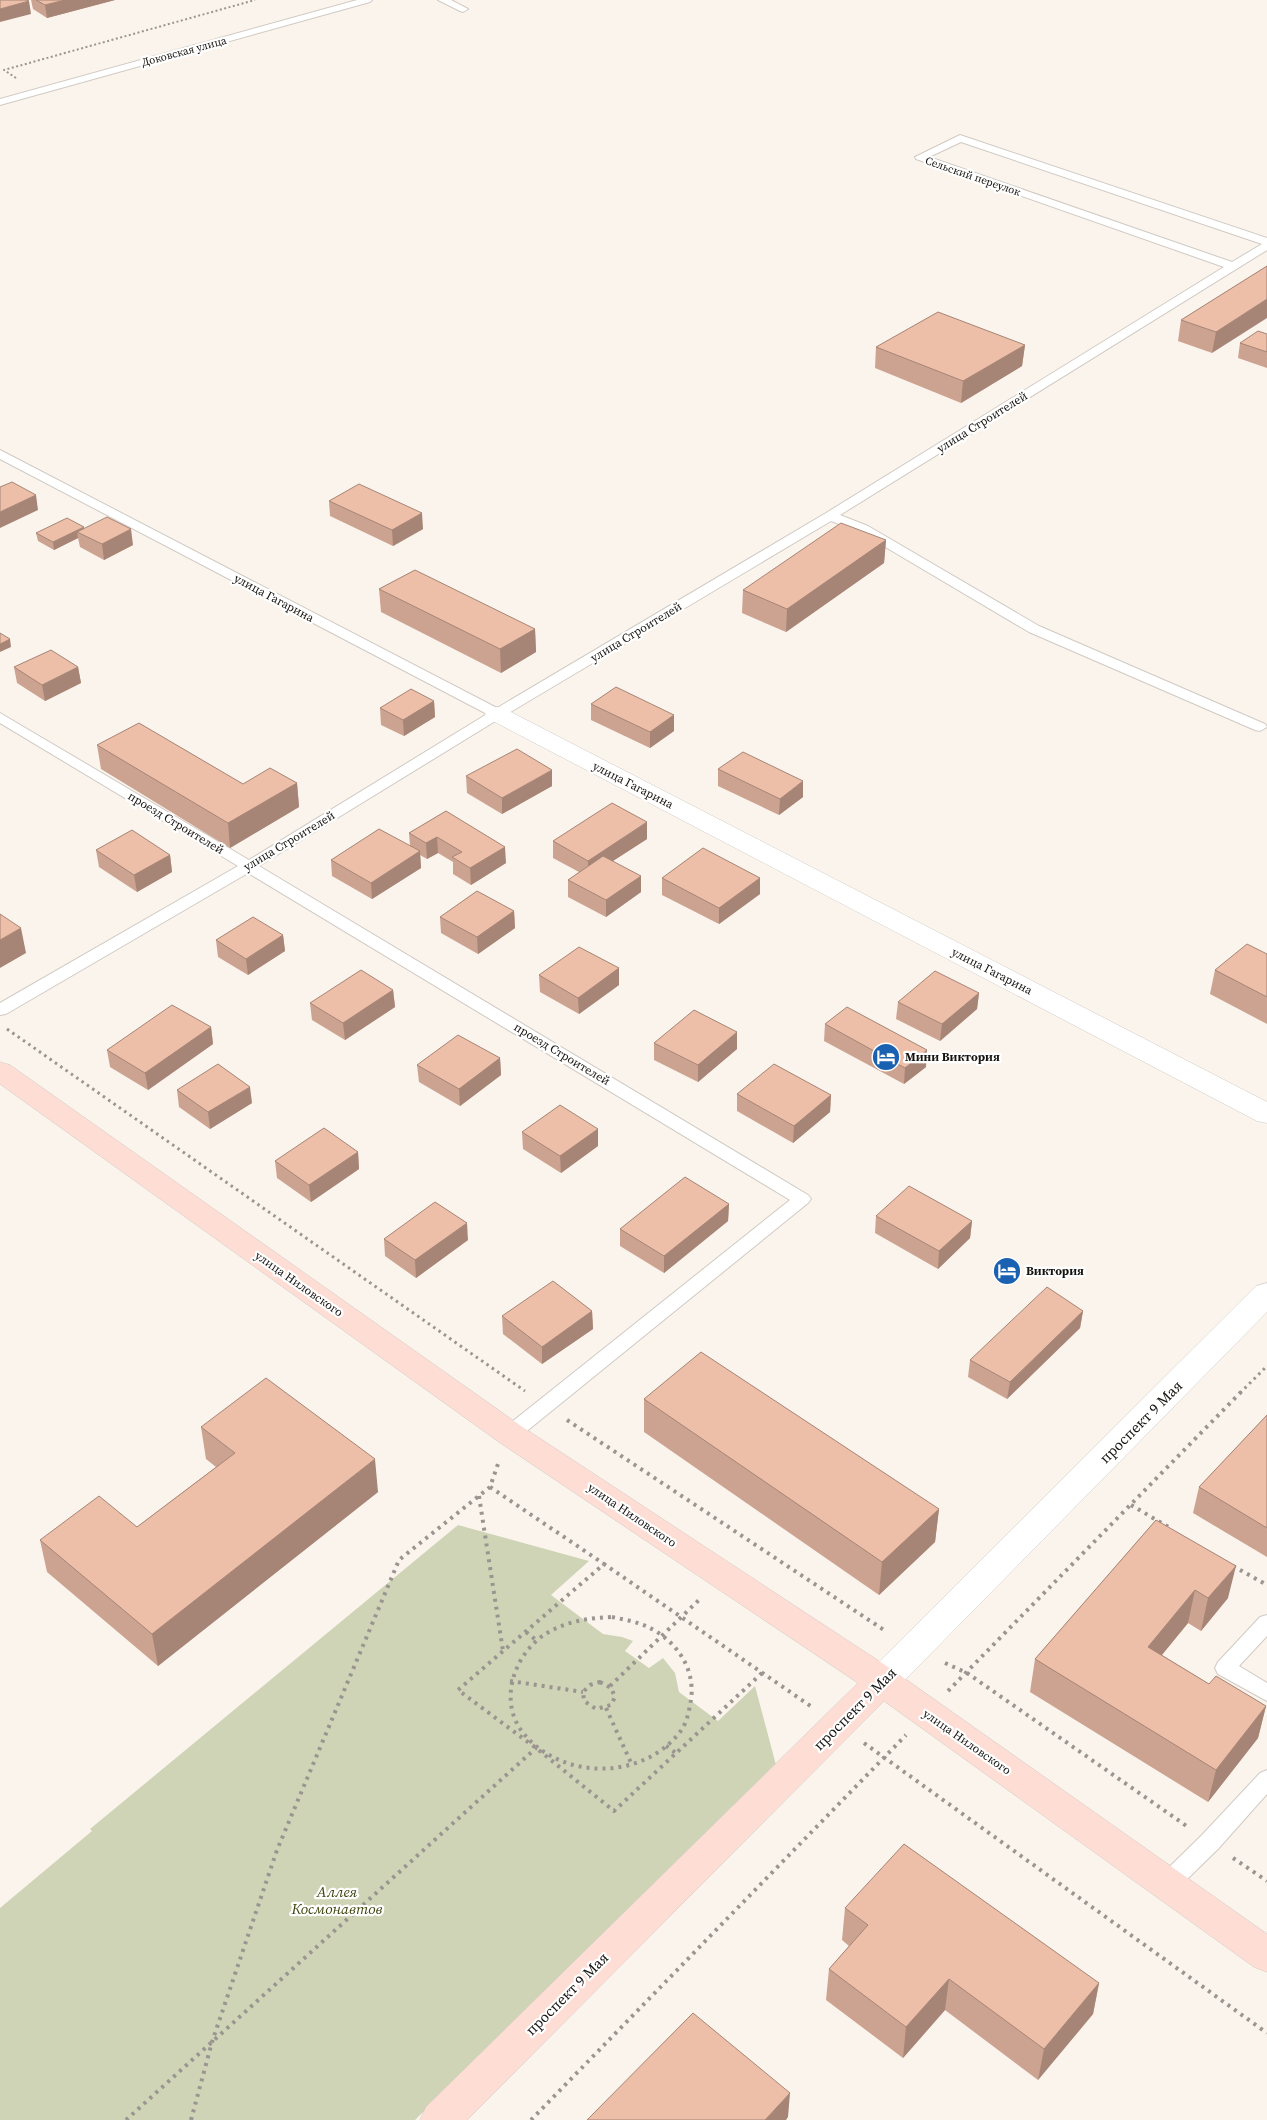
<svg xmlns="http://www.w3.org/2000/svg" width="1267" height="2120" font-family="'Source Serif 4',serif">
<rect width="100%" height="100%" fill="#fbf4ed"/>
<!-- green -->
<polygon fill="#cfd4b6" points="458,1525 589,1561 551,1595 603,1634 622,1637 633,1641 625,1651 649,1668 663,1658 675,1673 679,1692 718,1721 755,1686 776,1765 415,2120 0,2120 0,1908 92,1831 90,1829"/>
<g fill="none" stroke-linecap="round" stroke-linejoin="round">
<defs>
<g id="lane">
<polygon points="357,0 372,0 370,2 0,105 0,99"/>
<polygon points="438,0 451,0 468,9 463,12 460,11"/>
<path d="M960,135L1267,238V250L840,515L868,526L1039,626L1265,724L1267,727L1260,731L1255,730L1029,632L860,532L831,521L502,717L259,866L808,1195L811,1199L808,1203L517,1439L510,1441L503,1439L501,1434L503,1429L790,1200L248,873L6,1014L0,1015V1003L238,866L0,723V713L249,860L487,714L0,459V450L497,708L826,513L1224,267L916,159L915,157ZM961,142L1262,244L1232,262L929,157Z"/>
<polygon points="1267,1615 1267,1636 1239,1666 1267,1683 1267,1701 1218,1674 1215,1668 1218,1662 1260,1617"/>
<polygon points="1267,1770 1267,1794 1218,1849 1175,1891 1167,1894 1159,1891 1156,1884 1159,1877 1202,1835 1260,1773"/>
</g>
<g id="street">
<polygon points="497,707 505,709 1267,1102 1267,1123 1257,1121 489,719 485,714 489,709"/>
<polygon points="1267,1283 1267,1312 894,1691 882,1695 870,1691 865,1681 870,1671 1256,1286"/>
</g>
<polygon id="secondary" points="0,1062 10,1065 521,1426 894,1671 1267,1934 1267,1972 1254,1967 884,1701 467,2120 420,2120 426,2107 858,1683 499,1442 0,1084"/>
</defs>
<!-- lane casing -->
<use href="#lane" stroke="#d0cac3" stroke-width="2"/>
<!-- street casing -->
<use href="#street" stroke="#d0cac3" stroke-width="1"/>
<!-- secondary casing -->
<use href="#secondary" stroke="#d0cac3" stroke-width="1"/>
<!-- path-far2 -->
<polyline stroke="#9a9590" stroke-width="2" stroke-dasharray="2 2.5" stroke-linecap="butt" points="16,78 4,70 255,0"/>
<!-- path-far1 -->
<g stroke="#9a9590" stroke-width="3" stroke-dasharray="2.5 4" stroke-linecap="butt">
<polyline points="7,1029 525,1391"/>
<polyline points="1240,1393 1267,1366"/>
</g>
<!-- path -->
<g stroke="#9a9590" stroke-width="4" stroke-dasharray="3 5" stroke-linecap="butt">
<polyline points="567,1420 887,1632"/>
<polyline points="490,1487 604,1564"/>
<polyline points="479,1496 503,1651"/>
<polyline points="1131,1505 1170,1528"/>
<polyline points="1233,1566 1267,1585"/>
<path d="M612,1617C622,1619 632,1621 641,1624C673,1636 696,1666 691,1700C689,1711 687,1723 680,1732C642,1781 562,1780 524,1734C497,1702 514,1653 547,1633C567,1621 589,1618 612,1617Z"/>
<polyline points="526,1632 536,1640"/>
<polyline points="945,1663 967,1673 1188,1827"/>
<polyline points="762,1673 614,1811 536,1748 458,1690 604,1564 812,1707"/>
<polyline points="510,1681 583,1692"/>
<polygon points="600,1682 611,1688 615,1697 611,1705 596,1709 584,1701 583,1692 590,1685"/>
<polyline points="610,1686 701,1598"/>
<polyline points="948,1691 1241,1392"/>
<polyline points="606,1708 632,1765"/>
<polyline points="864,1743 1267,2033"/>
<polyline points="666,1746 676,1753"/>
<polyline points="1233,1858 1267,1881"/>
<polyline points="126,2120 536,1748"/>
<polyline points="191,2120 212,2042 277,1850 399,1560 490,1487 499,1461"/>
<polyline points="531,2120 906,1735"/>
</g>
<!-- lane -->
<use href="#lane" fill="#fff" fill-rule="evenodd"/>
<!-- street -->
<use href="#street" fill="#fff" fill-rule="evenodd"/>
<!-- secondary -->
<use href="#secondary" fill="#fdddd4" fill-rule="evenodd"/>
</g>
<!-- wall -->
<g fill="#cca390">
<polygon points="31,0 115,0 47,18 33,9"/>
<polygon points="1267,266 1212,353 1178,341 1181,320"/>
<polygon points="1267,334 1267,368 1238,358 1240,343"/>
<polygon points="1025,345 1022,366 961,403 875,368 876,347"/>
<polygon points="329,501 423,529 393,546 330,516"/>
<polygon points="84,529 133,545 104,560 80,547 78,538 54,550 38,541 36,533"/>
<polygon points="886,540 884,563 786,632 742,613 743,590"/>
<polygon points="379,589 535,629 536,652 501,673 381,612"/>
<polygon points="14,667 78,667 81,683 45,701 17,683"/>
<polygon points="434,701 435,717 404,736 381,725 380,708"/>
<polygon points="591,704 674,715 674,731 650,748 591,720"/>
<polygon points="97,745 243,784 297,783 299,807 230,848 101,769"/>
<polygon points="718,769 803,797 779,815 718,786"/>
<polygon points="466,776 552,786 502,814 467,793"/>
<polygon points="446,811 506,863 471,885 453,874 453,862 438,853 427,859 420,855 421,868 372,899 332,876 331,860 410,846 409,833"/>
<polygon points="647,839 613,861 641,892 606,917 568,897 568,880 579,872 553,858 553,841"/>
<polygon points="96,850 170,855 172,872 137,892 99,867"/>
<polygon points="662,878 760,878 760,894 719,924 662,895"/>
<polygon points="514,911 515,928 478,954 441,933 440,917"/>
<polygon points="283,935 285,951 248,975 218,957 216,940"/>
<polygon points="1267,954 1267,1024 1210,994 1215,970"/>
<polygon points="619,968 619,985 579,1014 540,992 539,975"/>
<polygon points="393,990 395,1007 345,1040 312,1020 310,1003"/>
<polygon points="979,993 977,1009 940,1041 896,1019 898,1002"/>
<polygon points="825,1024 926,1067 904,1084 824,1041"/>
<polygon points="211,1027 213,1044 148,1090 110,1067 107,1050"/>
<polygon points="654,1043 737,1049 698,1082 654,1060"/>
<polygon points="500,1058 501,1075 460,1106 419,1082 417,1065"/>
<polygon points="177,1090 252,1103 210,1129 179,1107"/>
<polygon points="737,1094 831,1095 830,1112 793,1143 737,1111"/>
<polygon points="598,1129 598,1146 561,1173 523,1149 522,1132"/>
<polygon points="358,1152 359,1169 311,1202 277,1178 275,1161"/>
<polygon points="729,1204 728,1221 664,1273 620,1246 620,1229"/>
<polygon points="876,1216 972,1221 970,1238 938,1269 875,1233"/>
<polygon points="384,1239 468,1240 416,1278 385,1256"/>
<polygon points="592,1311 593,1329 542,1364 503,1334 502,1316"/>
<polygon points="1083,1311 1080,1328 1007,1399 968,1377 970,1360"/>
<polygon points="644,1399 939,1509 935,1542 879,1595 644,1432"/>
<polygon points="1267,1415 1267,1557 1193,1513 1199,1487"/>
<polygon points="201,1427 378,1492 158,1666 47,1572 40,1540 137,1527 216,1467 206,1459"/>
<polygon points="1156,1520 1228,1598 1201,1631 1188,1623 1162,1655 1209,1684 1266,1706 1258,1738 1208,1802 1030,1692 1035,1659"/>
<polygon points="845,1908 1099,1983 1093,2014 1038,2080 945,2010 903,2058 826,2000 829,1969 849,1946 842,1940"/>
</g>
<!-- shaded-wall -->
<g fill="#a68576">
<polygon points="65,0 115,0 47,18 45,5"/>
<polygon points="29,1 31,14 0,22 0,9"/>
<polygon points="1267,299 1267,318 1212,353 1216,332"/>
<polygon points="1025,345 1022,366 961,403 963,381"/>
<polygon points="36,495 38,510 0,528 0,512"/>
<polygon points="422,513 423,529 393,546 392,530"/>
<polygon points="84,527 85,535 77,532 78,538 54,550 53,542"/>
<polygon points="131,529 133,545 104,560 102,544"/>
<polygon points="886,540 884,563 786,632 787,609"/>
<polygon points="535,629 536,652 501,673 500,649"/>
<polygon points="10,639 11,647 0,652 0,644"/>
<polygon points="78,667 81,683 45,701 42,685"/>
<polygon points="434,701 435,717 404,736 403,720"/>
<polygon points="674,715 674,731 650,748 650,732"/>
<polygon points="552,770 552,786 502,814 502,798"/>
<polygon points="803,781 803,797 779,815 780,799"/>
<polygon points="297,783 299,807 230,848 228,823"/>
<polygon points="647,822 647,839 588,877 588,861"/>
<polygon points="437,837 438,853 427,859 426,843"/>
<polygon points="505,847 506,863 471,885 470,868"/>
<polygon points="420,851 421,868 372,899 371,883"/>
<polygon points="170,855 172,872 137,892 134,875"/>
<polygon points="641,876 641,892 606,917 606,900"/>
<polygon points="760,878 760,894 719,924 719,908"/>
<polygon points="514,911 515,928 478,954 477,937"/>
<polygon points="21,928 26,953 0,968 0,940"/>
<polygon points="283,935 285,951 248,975 246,959"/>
<polygon points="619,968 619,985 579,1014 578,998"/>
<polygon points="393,990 395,1007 345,1040 343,1023"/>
<polygon points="979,993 977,1009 940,1041 942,1024"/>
<polygon points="211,1027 213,1044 148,1090 145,1073"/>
<polygon points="737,1032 737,1049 698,1082 698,1065"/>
<polygon points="927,1050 926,1067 904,1084 905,1068"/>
<polygon points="500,1058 501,1075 460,1106 459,1089"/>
<polygon points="250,1087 252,1103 210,1129 208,1112"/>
<polygon points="831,1095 830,1112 793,1143 794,1126"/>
<polygon points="598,1129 598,1146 561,1173 560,1156"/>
<polygon points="358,1152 359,1169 311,1202 309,1185"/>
<polygon points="729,1204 728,1221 664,1273 664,1256"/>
<polygon points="972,1221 970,1238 938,1269 939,1251"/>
<polygon points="467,1223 468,1240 416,1278 415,1260"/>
<polygon points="592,1311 593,1329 542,1364 542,1347"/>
<polygon points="1083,1311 1080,1328 1007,1399 1010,1382"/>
<polygon points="375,1459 378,1492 158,1666 152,1634"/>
<polygon points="939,1509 935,1542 879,1595 882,1562"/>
<polygon points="1236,1566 1228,1598 1201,1631 1208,1598"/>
<polygon points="1195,1590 1188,1623 1142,1679 1148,1647"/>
<polygon points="1266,1706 1258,1738 1208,1802 1216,1770"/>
<polygon points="949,1979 945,2010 903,2058 906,2027"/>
<polygon points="1099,1983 1093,2014 1038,2080 1044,2049"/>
<polygon points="790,2093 788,2117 786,2120 765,2120"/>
</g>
<!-- building -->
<g fill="#edbea8" stroke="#a68576">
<polygon points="0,0 26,0 29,1 0,9"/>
<polygon points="36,0 65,0 45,5"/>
<polygon points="1267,266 1267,299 1216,332 1181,320"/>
<polygon points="938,312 1025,345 963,381 876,347"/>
<polygon points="1258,331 1267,334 1267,352 1240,343"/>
<polygon points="12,482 36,495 0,512 0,487"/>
<polygon points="359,484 422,513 392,530 329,501"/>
<polygon points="107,517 131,529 102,544 77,532"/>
<polygon points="67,518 84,527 53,542 36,533"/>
<polygon points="841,523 886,540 787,609 743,590"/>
<polygon points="415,570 535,629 500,649 379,589"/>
<polygon points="0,633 10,639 0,644"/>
<polygon points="51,650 78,667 42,685 14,667"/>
<polygon points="616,687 674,715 650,732 591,704"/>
<polygon points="411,689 434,701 403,720 380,708"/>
<polygon points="139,723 243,784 270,768 297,783 228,823 97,745"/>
<polygon points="517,749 552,770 502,798 466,776"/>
<polygon points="743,752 803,781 780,799 718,769"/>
<polygon points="612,803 647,822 588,861 553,841"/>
<polygon points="446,811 505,847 470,868 452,857 462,852 437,837 426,843 409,833"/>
<polygon points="379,829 420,851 371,883 331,860"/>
<polygon points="132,830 170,855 134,875 96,850"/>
<polygon points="703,848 760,878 719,908 662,878"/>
<polygon points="603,856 641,876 606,900 568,880"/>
<polygon points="477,891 514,911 477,937 440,917"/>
<polygon points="0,914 21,928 0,940"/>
<polygon points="253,917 283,935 246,959 216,940"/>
<polygon points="1247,944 1267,954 1267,997 1215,970"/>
<polygon points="579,947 619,968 578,998 539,975"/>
<polygon points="361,970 393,990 343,1023 310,1003"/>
<polygon points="935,971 979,993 942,1024 898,1002"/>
<polygon points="172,1005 211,1027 145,1073 107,1050"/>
<polygon points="847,1007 927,1050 905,1068 825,1024"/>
<polygon points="694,1010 737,1032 698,1065 654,1043"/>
<polygon points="458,1035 500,1058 459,1089 417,1065"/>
<polygon points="218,1064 250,1087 208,1112 177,1090"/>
<polygon points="774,1064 831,1095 794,1126 737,1094"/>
<polygon points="560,1105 598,1129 560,1156 522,1132"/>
<polygon points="324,1128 358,1152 309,1185 275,1161"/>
<polygon points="685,1177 729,1204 664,1256 620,1229"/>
<polygon points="909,1186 972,1221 939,1251 876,1216"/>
<polygon points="435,1202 467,1223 415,1260 384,1239"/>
<polygon points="553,1281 592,1311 542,1347 502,1316"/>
<polygon points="1047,1287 1083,1311 1010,1382 970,1360"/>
<polygon points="701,1352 939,1509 882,1562 644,1399"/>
<polygon points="266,1378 375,1459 152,1634 40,1540 99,1496 137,1527 235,1453 201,1427"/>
<polygon points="1267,1415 1267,1528 1199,1487"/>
<polygon points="1156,1520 1236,1566 1208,1598 1195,1590 1148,1647 1209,1684 1216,1676 1266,1706 1216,1770 1035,1659"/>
<polygon points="904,1844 1099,1983 1044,2049 949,1979 906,2027 829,1969 868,1925 845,1908"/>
<polygon points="693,2013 790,2093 765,2120 587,2120"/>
</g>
<!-- icons -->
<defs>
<symbol id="hotel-disc" viewBox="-11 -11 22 22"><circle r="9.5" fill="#1b61b1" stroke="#fff"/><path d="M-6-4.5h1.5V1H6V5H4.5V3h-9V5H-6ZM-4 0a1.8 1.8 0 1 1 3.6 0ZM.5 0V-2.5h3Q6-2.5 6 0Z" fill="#fff"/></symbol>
</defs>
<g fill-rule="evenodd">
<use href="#hotel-disc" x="870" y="1041" width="32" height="32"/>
<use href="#hotel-disc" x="991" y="1255" width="32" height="32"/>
</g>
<g text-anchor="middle" stroke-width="4.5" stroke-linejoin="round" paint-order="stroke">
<!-- far-street labels -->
<g font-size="11" fill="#151310" stroke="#fff">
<text transform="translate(184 51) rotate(-15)" y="4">Доковская улица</text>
<text transform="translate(973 176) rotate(19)" y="4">Сельский переулок</text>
</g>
<!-- street labels -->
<g font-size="12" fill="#151310" stroke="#fff">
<text transform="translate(982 422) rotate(-32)" y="4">улица Строителей</text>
<text transform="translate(274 598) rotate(28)" y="4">улица Гагарина</text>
<text transform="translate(636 632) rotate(-31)" y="4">улица Строителей</text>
<text transform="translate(633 785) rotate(27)" y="4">улица Гагарина</text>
<text transform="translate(176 823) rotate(31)" y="4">проезд Строителей</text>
<text transform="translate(289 841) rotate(-31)" y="4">улица Строителей</text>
<text transform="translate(992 971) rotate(27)" y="4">улица Гагарина</text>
<text transform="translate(562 1054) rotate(31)" y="4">проезд Строителей</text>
<text transform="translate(299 1284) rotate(35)" y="4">улица Ниловского</text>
<text transform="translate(632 1515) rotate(34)" y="4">улица Ниловского</text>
<text transform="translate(967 1742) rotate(35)" y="4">улица Ниловского</text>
</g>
<!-- poi labels -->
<g font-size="12" font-weight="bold" fill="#151310" stroke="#fff" text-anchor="start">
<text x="905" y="1061">Мини Виктория</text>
<text x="1026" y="1275">Виктория</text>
</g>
<!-- near-street labels -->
<g font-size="15" fill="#151310" stroke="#fff">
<text transform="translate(1141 1422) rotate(-45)" y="5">проспект 9 Мая</text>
<text transform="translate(855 1709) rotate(-45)" y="5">проспект 9 Мая</text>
<text transform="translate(567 1994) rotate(-45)" y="5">проспект 9 Мая</text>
</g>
<!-- near-park labels -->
<g font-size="15" font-style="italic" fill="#40450f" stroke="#fff">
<text x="337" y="1897">Аллея<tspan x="337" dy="17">Космонавтов</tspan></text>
</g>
</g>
</svg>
